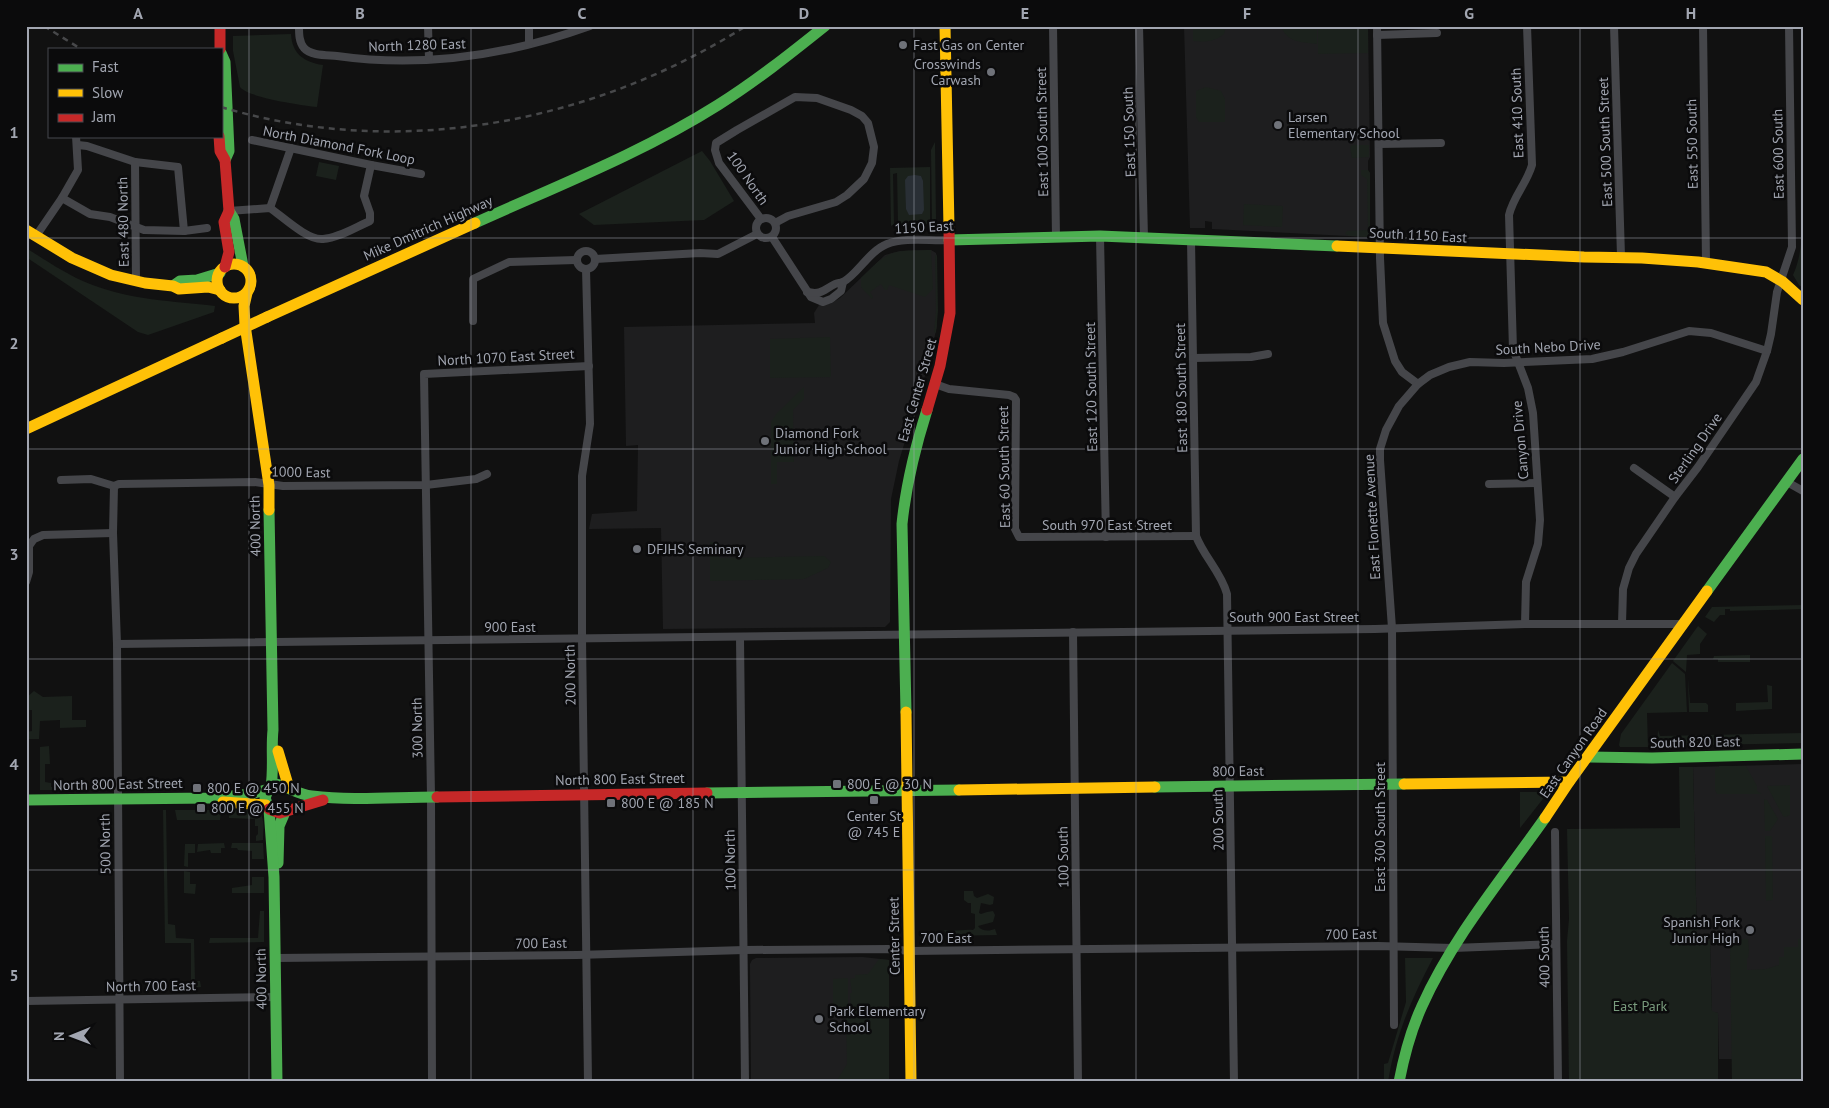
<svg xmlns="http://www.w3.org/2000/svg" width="1829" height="1108" font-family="'PT Sans',sans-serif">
<rect width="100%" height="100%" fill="#111"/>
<!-- built -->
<g fill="#1e1e1f">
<polygon points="1184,26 1368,26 1370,157 1368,161 1368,171 1370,173 1370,235 1367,237 1212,229 1212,222 1205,221 1205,228 1190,228"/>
<polygon points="931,250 936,253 937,257 937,326 928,366 899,461 891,499 890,622 885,627 881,627 663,629 661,528 589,529 592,514 637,511 638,445 626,446 624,327 815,323 814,313 819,305 830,304 840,298 885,255 900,251"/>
<polygon points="1803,764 1803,1082 1732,1082 1732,1059 1719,1059 1718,1013 1712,1012 1710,941 1697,940 1693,767"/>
<polygon points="863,957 889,960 889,1082 751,1082 750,964 752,960 756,958"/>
</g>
<!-- green -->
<g fill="#1b211c">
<path d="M1193,26H1226L1224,34C1214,42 1206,42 1193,41Z"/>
<path d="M1281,26H1317V44C1302,42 1287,43 1281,26Z"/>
<polygon points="1318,26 1368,26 1368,53 1318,54"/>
<path d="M291,34C292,54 304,62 323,65L317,107C301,105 249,98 240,87L233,51V36Z"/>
<polygon points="1206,87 1221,91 1225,99 1225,122 1199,122 1196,117 1196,91"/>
<polygon points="935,142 936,221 935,227 932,224 931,150"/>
<polygon points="1352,145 1369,145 1369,157 1352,158 1350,147"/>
<polygon points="702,151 710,161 734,201 704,220 594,225 579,214"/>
<polygon points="319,162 339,166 336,180 316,176"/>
<polygon points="930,167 930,224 901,225 898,223 897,173 893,174 894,224 891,226 890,168"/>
<polygon points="1361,170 1368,170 1370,173 1370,233 1367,237 1350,236 1345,234 1347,231 1368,230 1367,179 1361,175"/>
<path d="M1801,172H1803V288L1799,285L1793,275C1807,244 1801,206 1801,172Z"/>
<polygon points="1244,204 1283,206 1282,227 1243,225"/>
<path d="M26,248C47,261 67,275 90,284C130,300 173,301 215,306L214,312L148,335L138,332L26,257Z"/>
<path d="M931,250L933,289L925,297L889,285L887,290H885L881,284L870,292L873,297L872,299L861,287V278C890,249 890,251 931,250Z"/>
<polygon points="937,255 938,311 936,333 934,332 936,311 935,256"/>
<polygon points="830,337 831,377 770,378 770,339"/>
<polygon points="804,387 804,399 793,410 794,462 777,462 777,484 771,484 771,422 777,413"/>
<polygon points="710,542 719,542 719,558 824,556 831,562 828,568 804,579 710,581"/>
<polygon points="1803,605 1803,609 1730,611 1730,609 1725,609 1725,615 1720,615 1714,622 1705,617 1712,607"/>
<polygon points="1698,626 1707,634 1700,644 1700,654 1687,655 1686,672 1673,661"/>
<polygon points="1750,655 1750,662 1718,662 1718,659 1713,659 1714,656"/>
<polygon points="1672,663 1685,674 1687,712 1647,713 1648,747 1620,747 1619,745 1621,734"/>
<polygon points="1688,678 1690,703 1706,703 1708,705 1708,712 1689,712"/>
<polygon points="1767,685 1772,686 1772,709 1736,711 1736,703 1768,702"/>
<polygon points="34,691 43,697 72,696 72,720 86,720 86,727 60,728 60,720 40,721 39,739 26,739 26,732 32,731 32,710 26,710 26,698"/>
<polygon points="1658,730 1660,736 1803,733 1803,743 1657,746"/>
<polygon points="49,746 50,764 45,764 45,782 51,783 51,787 55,787 55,790 40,790 40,747"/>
<polygon points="1719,766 1746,766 1757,786 1757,791 1762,794 1717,794 1715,790 1715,768 1719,768"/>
<polygon points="1679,767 1693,767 1697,940 1710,941 1712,1011 1718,1013 1718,1082 1569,1082 1567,941 1569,919 1567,829 1680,828"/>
<polygon points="1790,785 1790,815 1785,817 1783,816 1767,786"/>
<polygon points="1520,792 1542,792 1546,795 1520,828"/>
<polygon points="1764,799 1767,800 1778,819 1770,831 1765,831"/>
<path d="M251,809C267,811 263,828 263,840L256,841V836L258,834V826H255V819L229,818V810Z"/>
<polygon points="163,810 166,810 168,924 175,925 176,938 194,939 195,981 200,981 201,987 191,988 191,943 165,943"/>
<polygon points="175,810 221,810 220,820 177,820"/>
<polygon points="1765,836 1772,836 1773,900 1766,901"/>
<polygon points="224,843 225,848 221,848 221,853 211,853 210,850 197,852 198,844"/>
<polygon points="232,843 263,843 264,859 252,859 252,851 238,850 237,848 231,848"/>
<polygon points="185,844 195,844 195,853 188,853 188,867 184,866"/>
<polygon points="184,871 190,872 190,884 196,884 195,894 184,893"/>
<polygon points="252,877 264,877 264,893 232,893 232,888 252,885"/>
<path d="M964,891H973L974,896L977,898L988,894L994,897L993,904L990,905L981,903L979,913L981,914L987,912L993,911L995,915L993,922L978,926C982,932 990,931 995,929L997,935L947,936L944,930C954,932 963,929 973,930L975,928V914L971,913V903H968L964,900Z"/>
<polygon points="260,911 264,911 264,942 209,943 210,938 258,938"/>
<polygon points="1743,939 1748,939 1749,951 1748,958 1747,958 1747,970 1766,969 1779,965 1779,957 1784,957 1784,947 1798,947 1798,939 1803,939 1803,1082 1732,1082 1730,945 1737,943"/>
<path d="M1405,958H1433C1411,1000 1396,1034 1388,1082H1384V1064L1388,1063L1406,1002Z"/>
<polygon points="879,959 889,960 889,1082 836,1082 847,1064 846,1012 851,1007 850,993 852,993 850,979 855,978 855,975 868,974"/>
<polygon points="848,978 848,1007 846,1010 836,1010 833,1007 833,979"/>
</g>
<!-- water -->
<polygon fill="#292f35" points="915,175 921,176 923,181 924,210 922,214 909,215 906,209 905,180 908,176"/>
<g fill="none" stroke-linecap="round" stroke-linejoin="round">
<!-- street -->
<g stroke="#45464a" stroke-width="8">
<path d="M299,26C299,34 299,42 304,48C311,56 327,55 337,56C422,68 509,55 590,26"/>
<polyline points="428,26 429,59"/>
<polyline points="529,26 529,44"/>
<polyline points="1053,26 1056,238"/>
<polyline points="1139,26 1144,238"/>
<polyline points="1377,26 1380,258 1383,323 1395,361 1402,372 1418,384"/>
<polyline points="1614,26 1621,256"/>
<polyline points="1703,26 1706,262"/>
<polyline points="1377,35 1437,33"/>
<polyline points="252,140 371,165 421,174"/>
<polyline points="1379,144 1441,143"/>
<polyline points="78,145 87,146 135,162 178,167 184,231"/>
<polyline points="135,162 136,281"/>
<polyline points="62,198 90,214 110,217 144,230 184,231 207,228"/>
<polyline points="270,208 291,148"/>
<path d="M229,211L270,208C283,217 308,241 323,239C339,238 356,227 370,221V213L364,196L371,165"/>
<circle cx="766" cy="228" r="10"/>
<polyline points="761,219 719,163 715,150 716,143 737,130 795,97 817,98 851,110 862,116 868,123 874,147 872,163 864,179 847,195 836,202 788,216 775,223"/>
<polyline points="36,236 62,198 78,170 76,136"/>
<polyline points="1100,236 1106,537"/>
<polyline points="772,237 811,297 823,302 831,299 841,291 843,282"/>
<path d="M1191,240L1196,536C1204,557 1221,572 1227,594L1234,1082"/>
<circle cx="586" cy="260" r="9"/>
<polyline points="595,259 700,253 718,254 757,234"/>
<polyline points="586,269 590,424 582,476 582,639 588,1082"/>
<path d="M807,292C822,295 823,290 835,284C837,283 840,283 843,282C857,275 869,251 887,244C905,237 929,241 949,240"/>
<polyline points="473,321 473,279 509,262 576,260"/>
<polyline points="1193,358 1251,357 1268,354"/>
<polyline points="935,384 949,389 1009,395 1014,397 1016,400 1015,529 1019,537 1196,536"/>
<polyline points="1634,468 1675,497"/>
<polyline points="61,480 91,479 114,486"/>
<polyline points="1787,482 1803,491"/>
<polyline points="1489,484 1537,483"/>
<polyline points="114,486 113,533 117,644 120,1082"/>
<polyline points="114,486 119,484 255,482 283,486 426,485 476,479 487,474"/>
<polyline points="26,582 29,572 29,546 34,539 43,535 113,533"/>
<path d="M1525,624L1526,582L1538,544L1540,520L1533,413L1528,388L1513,349L1509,215C1513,197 1527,183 1532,165L1527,26"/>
<polyline points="1622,624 1623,589 1629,568 1636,554 1675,497 1698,467 1756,382 1767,351 1771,334 1777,292 1792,247 1789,26"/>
<polyline points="1073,632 1078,1082"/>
<polyline points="740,638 745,1082"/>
<polyline points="117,644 1375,629 1525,624 1684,624"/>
<polyline points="1555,832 1558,1082"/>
<polyline points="276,958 577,955 744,950 889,949 910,951 1378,946 1453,948 1556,944"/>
<polyline points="26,1001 276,997"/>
<polyline points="1394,1025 1392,628 1380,460 1380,449 1386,430 1399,406 1418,384 1430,375 1449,367 1470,362 1504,363 1592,359 1623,352 1689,331 1711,333 1767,351"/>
<polyline points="432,1082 431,796 424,374 589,366"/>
</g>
<!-- fast -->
<g stroke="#4caf50" stroke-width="11">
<polyline points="221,53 225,62 229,151 225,160"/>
<polyline points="229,211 234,219 243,266"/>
<path d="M475,223C557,186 642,153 718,105C756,81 790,54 825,26"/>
<polyline points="949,240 1100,236 1337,246"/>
<polyline points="173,286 180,281 197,280 220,273"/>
<path d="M269,510L273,730C271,749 274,768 271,787"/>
<polyline points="1707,591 1803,459"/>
<path d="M906,712L902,524C906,484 915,448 927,410"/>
<polyline points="1589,757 1652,758 1803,754"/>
<polyline points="1155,787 1404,784"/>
<polyline points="707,793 959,790"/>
<polyline points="26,800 210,798 251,794 269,789"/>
<polyline points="278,863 279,826 285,812"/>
<path d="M277,1082L274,877L269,809L265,798L268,790L275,784C288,786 298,795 312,796C353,801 395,797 437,797"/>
<path d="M1399,1082C1404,1056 1411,1030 1422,1006C1453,937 1502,879 1545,818"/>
</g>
<!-- slow -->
<g stroke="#ffc107" stroke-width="11">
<polyline points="945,26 949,228"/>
<polyline points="26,230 72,258 111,275 145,283 173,286 179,289 208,287 220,290"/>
<polyline points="1337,246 1584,257 1642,258 1698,262 1766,272 1783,282 1803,300"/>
<circle cx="234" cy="281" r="17"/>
<polyline points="247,293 244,306 245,325 269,485 269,510"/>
<polyline points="267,317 475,223"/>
<polyline points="26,429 222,338"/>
<polyline points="906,712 911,1082"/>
<polyline points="278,751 289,788"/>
<polyline points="1404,784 1569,782"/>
<polyline points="959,790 1155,787"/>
<polyline points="223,802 266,805"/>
<polyline points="1545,818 1569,782 1707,591"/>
</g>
<!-- jam -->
<g stroke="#c62828" stroke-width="11">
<polyline points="220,26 220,49"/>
<polyline points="219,136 220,151 225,160 229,211 224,222 229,252 225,267"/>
<polyline points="927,410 940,366 950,313 949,228"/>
<polyline points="437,797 707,793"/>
<polyline points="269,809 280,813 323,800"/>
</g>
<!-- rail -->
<g stroke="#47484a" stroke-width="2.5" stroke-dasharray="6 5" stroke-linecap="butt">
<polyline points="44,26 81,49"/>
<path d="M221,107C398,160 591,124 746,26"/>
</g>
<!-- slow-bridge -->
<polyline stroke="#ffc107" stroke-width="11" points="222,338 267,317"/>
</g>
<!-- grid -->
<path fill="none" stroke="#a2a6b1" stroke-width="1" stroke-opacity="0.55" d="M249,26V1082M471,26V1082M693,26V1082M914,26V1082M1136,26V1082M1358,26V1082M1580,26V1082M26,238H1803M26,449H1803M26,659H1803M26,870H1803"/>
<!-- markers -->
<g fill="#6f7279" stroke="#0b0b0c" stroke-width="2">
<circle cx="903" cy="45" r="5"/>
<circle cx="991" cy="72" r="5"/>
<circle cx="1278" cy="125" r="5"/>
<circle cx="765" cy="441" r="5"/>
<circle cx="637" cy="549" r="5"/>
<rect x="832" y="779" width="10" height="10" rx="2.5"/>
<rect x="192" y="783" width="10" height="10" rx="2.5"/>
<rect x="869" y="795" width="10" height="10" rx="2.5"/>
<rect x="606" y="798" width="10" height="10" rx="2.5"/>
<rect x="196" y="803" width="10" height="10" rx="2.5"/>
<circle cx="1750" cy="930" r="5"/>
<circle cx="819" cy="1019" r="5"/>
</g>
<g text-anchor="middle" stroke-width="5" stroke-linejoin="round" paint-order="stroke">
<!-- street labels -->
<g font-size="14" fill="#a2a6b1" stroke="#0b0b0c">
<text transform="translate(417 45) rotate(-2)" y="5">North 1280 East</text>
<text transform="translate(1517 113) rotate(-92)" y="5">East 410 South</text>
<text transform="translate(1042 132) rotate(-91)" y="5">East 100 South Street</text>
<text transform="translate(1129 132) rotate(-92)" y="5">East 150 South</text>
<text transform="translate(1605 142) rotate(-92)" y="5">East 500 South Street</text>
<text transform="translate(1692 144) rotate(-91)" y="5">East 550 South</text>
<text transform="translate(339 145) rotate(11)" y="5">North Diamond Fork Loop</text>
<text transform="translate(1778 154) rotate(-91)" y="5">East 600 South</text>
<text transform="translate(748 178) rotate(55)" y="5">100 North</text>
<text transform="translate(123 222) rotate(-91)" y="5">East 480 North</text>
<text transform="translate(924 227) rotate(-3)" y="5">1150 East</text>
<text transform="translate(428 228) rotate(-24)" y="5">Mike Dmitrich Highway</text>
<text transform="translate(1418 235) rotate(3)" y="5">South 1150 East</text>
<text transform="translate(1548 347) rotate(-3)" y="5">South Nebo Drive</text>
<text transform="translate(506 357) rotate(-3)" y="5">North 1070 East Street</text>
<text transform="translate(1091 387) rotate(-91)" y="5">East 120 South Street</text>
<text transform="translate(1181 388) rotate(-91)" y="5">East 180 South Street</text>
<text transform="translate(917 390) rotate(-74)" y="5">East Center Street</text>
<text transform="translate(1520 440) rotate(-95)" y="5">Canyon Drive</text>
<text transform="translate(1695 448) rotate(-55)" y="5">Sterling Drive</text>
<text transform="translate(1004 467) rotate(-91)" y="5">East 60 South Street</text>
<text transform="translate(301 472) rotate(1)" y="5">1000 East</text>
<text transform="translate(1372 517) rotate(-93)" y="5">East Flonette Avenue</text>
<text x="1107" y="530">South 970 East Street</text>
<text transform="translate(255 526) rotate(-91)" y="5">400 North</text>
<text x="1294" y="622">South 900 East Street</text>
<text x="510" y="632">900 East</text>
<text transform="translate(570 675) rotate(-91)" y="5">200 North</text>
<text transform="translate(417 728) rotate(-91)" y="5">300 North</text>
<text transform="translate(1695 742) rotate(-1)" y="5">South 820 East</text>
<text transform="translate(1573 753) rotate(-55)" y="5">East Canyon Road</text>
<text transform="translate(1238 771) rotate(-1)" y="5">800 East</text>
<text transform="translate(620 779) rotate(-1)" y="5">North 800 East Street</text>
<text transform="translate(118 784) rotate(-1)" y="5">North 800 East Street</text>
<text transform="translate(1218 820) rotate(-91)" y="5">200 South</text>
<text transform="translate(1380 827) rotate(-90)" y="5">East 300 South Street</text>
<text transform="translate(105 844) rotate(-91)" y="5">500 North</text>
<text transform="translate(1063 857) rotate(-91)" y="5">100 South</text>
<text transform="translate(730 860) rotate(-91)" y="5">100 North</text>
<text transform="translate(1351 934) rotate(-1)" y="5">700 East</text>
<text transform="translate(894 936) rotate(-91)" y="5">Center Street</text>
<text x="946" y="943">700 East</text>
<text transform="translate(541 943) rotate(-1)" y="5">700 East</text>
<text transform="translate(1544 957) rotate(-91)" y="5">400 South</text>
<text transform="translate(261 979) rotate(-91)" y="5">400 North</text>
<text transform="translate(151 986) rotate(-1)" y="5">North 700 East</text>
</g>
<!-- poi labels -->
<g font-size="14" fill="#a2a6b1" stroke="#0b0b0c" text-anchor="start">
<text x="913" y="50">Fast Gas on Center</text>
<text x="981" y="69" text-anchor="end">Crosswinds<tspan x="981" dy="16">Carwash</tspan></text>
<text x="1288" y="122">Larsen<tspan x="1288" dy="16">Elementary School</tspan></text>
<text x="775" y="438">Diamond Fork<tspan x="775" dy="16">Junior High School</tspan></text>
<text x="647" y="554">DFJHS Seminary</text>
<text x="847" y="789">800 E @ 30 N</text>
<text x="207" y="793">800 E @ 450 N</text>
<text x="621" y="808">800 E @ 185 N</text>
<text x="211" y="813">800 E @ 455 N</text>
<text x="874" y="821" text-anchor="middle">Center St<tspan x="874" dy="16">@ 745 E</tspan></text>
<text x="1740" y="927" text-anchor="end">Spanish Fork<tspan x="1740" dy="16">Junior High</tspan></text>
<text x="829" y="1016">Park Elementary<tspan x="829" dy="16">School</tspan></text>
</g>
<!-- park labels -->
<g font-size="14" fill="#7a9c7e" stroke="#0b0b0c">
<text x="1640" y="1011">East Park</text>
</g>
</g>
<!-- border -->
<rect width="1829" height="1108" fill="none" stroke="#0b0b0c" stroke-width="55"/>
<!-- legend -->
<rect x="48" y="48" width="175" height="90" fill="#0b0b0c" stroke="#47494e"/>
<rect x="58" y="64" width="25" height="8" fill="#4caf50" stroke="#47494e"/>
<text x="92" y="72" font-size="15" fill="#a2a6b1">Fast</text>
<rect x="58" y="89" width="25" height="8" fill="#ffc107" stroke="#47494e"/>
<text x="92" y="98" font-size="15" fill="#a2a6b1">Slow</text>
<rect x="58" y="114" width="25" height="8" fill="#c62828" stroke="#47494e"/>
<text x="92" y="122" font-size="15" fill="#a2a6b1">Jam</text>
<!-- north arrow -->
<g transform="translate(72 1036) rotate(269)" stroke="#0b0b0c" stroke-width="4" paint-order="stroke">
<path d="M0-4L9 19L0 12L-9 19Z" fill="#a2a6b1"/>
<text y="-8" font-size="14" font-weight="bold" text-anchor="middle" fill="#a2a6b1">N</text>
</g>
<rect x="28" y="28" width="1774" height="1052" fill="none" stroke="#a2a6b1" stroke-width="2"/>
<g font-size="16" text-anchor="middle" font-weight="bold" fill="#a2a6b1">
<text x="138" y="19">A</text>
<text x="360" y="19">B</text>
<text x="582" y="19">C</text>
<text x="804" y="19">D</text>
<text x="1025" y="19">E</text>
<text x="1247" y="19">F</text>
<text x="1469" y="19">G</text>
<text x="1691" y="19">H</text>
<text x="14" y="138">1</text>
<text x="14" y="349">2</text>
<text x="14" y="560">3</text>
<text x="14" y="770">4</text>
<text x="14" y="981">5</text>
</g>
</svg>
